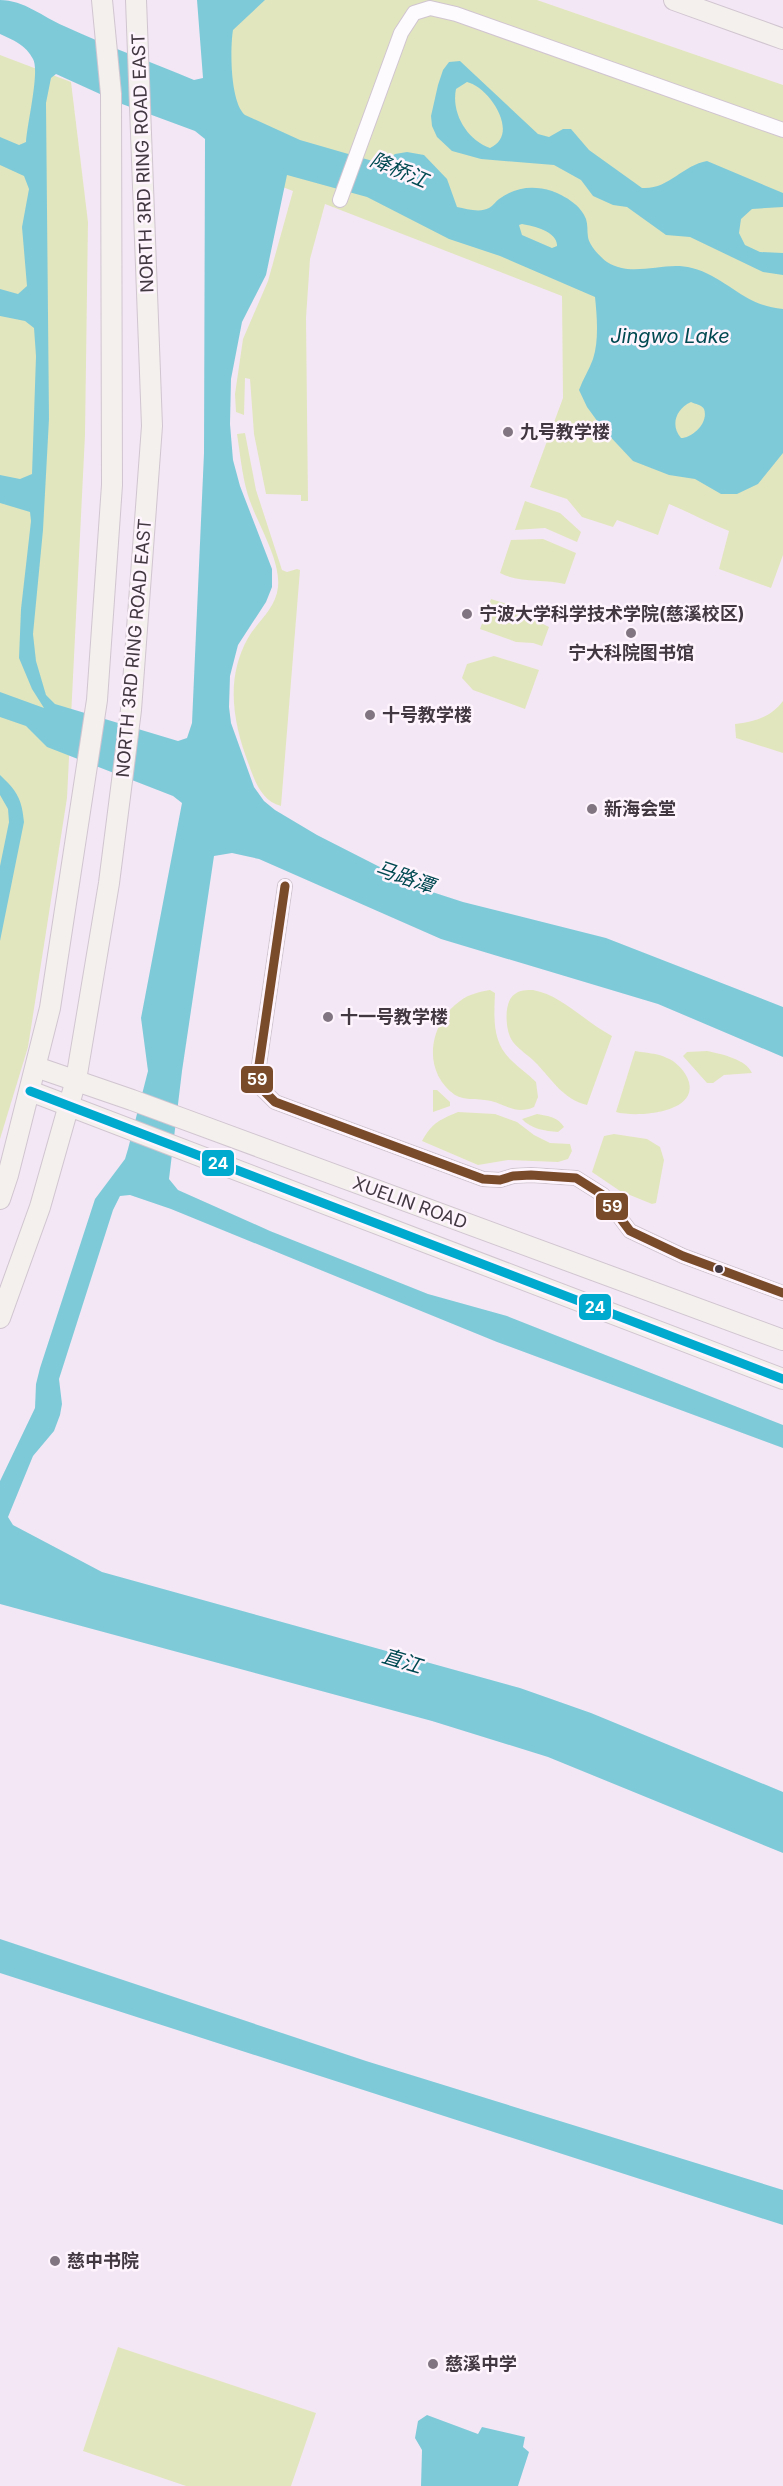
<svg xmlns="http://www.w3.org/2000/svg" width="783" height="2486" font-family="Inter,'Noto Sans SC',sans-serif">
<rect width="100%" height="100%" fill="#f4e7f5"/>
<!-- green -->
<g fill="#e2e6be">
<path d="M206,0H537L783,85V555L771,588L719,569L729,531C708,523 689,512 669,504L658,535L617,520L613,527L582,517L567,499L530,487L563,398L562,296L325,204L310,259L306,318L308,501H301V495L266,494L254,434L250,379L245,378L244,415L236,412L235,394L243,339L268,281L293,191L213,160Z"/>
<polygon points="0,55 71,82 88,222 85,435 67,798 28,1047 0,1139"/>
<path d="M245,433L256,490L282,570L287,572L297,569L300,570L281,806C262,801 255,782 249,765C233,723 225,679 248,638C258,621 276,608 278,587C281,558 255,521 247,492C242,474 240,453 237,434Z"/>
<polygon points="525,501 560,513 581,532 577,542 545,528 515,530"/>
<path d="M543,539L576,553L565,584C545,579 518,583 500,573L511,540Z"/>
<polygon points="491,599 523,609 539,622 549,627 542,646 533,643 516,642 480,629"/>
<polygon points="494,656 539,670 525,709 473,690 462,678 467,664"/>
<path d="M783,701V753L736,738L735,724C754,722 771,717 783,701Z"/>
<path d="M490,990L495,993C494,1018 492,1042 511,1060C519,1068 528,1074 536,1082L538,1097L534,1107C516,1115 507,1105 491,1101C480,1098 464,1101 455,1095C421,1071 429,1023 460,1001C469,994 479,992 490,990Z"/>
<path d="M533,990C562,995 585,1022 612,1036L587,1105C563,1099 553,1081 537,1064C530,1056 520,1051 513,1042C505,1032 503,1001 515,994C519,990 527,990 533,990Z"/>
<path d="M635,1051C646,1053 657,1053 667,1058C675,1061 683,1069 687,1077C704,1113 637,1118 616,1112Z"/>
<path d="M707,1051C721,1054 746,1059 752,1073L724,1075L713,1083H707L683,1056L687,1052Z"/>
<polygon points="433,1090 437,1090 450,1102 450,1106 433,1112"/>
<path d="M458,1112L495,1114L517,1122L534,1135L550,1143L570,1144L572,1151L568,1159L558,1162L508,1160L478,1165L422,1141C432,1123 439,1120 458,1112Z"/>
<path d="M537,1114C548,1116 558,1117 564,1127L558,1132C545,1131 531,1129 522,1119Z"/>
<polygon points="614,1134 647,1139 660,1147 664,1160 656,1203 652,1204 620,1191 592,1172 604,1136"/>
<polygon points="118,2347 316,2413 291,2486 186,2486 83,2451"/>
</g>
<!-- water -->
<g fill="#7fcad9" fill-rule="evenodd">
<path d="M0,0C24,0 43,17 64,26C107,46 151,62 194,80L203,78L197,0H265L233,30C230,49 230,102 245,115L300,140L383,164L395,154L407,152L424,155L447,179L457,207C467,209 480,213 489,208C493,206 496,201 499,199C515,187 533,185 552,191C565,196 581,205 586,219C588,225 587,231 588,237C589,245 600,257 607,262C634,279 664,260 692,268C727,277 743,306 783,309V453L758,484L737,494H721L695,479L669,475L633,461L603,429L587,407L579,390C583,379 589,370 593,359C599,340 597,317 595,297L500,256L449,239L367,197L287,175L266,275L242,322L231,379L230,424L233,460L240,486L272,569V587L266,602L238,645L230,676L229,707L231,723L254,787L264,801L275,810L317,835L423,889L463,902L606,938L783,1007V1057L658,1004L441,939L259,859L232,853L214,856L182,1071L169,1179L178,1190L270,1231L428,1294L507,1316L783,1425V1448L497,1342L171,1209L130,1195L120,1196L113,1210L59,1379L62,1404L60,1415L54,1431L33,1456L8,1517L13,1525L102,1572L520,1688L591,1713L783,1792V1853L548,1757L432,1721L0,1604V1481L35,1408L36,1384L40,1368L95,1199L125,1159L128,1149L148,1071L141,1018L182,803L173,796L47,747L26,726L0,717V692L44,708L32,689L19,658L21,609L31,521L30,512L0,503V475L20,479L32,474L36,356L34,328L25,321L0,316V289L18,294L27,286L22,227L29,189L24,176L0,165V137L19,145L26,142C27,124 40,71 33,59C26,45 13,40 0,34ZM56,74L122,104L195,131L205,139L204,453L192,723L187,738L178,741L55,704L46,695L36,661L33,634L43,530L49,419L46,103L51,78ZM522,224C534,226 558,232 557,246L552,248L522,235L519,225ZM691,402C695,404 702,405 704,409C709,423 692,438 681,438C670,425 676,409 691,402Z"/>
<path d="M460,61L538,134L549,137L563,129H571L589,150L642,188C668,190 683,165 707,161L783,193V207L752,209L741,219L739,233L745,245L760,252L783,253V275L763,272L690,237L666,235L627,207L613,205L593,196L581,180L554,165L481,159L452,151L437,137L432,126L431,116L438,85L443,70L449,62ZM467,82C489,87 521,134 490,148C467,140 451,113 456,89Z"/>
<path d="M0,775C17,791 22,799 24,822L0,941V866L9,822L8,809L0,795Z"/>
<polygon points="0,1939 366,2061 783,2190 783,2225 0,1973"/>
<polygon points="427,2415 478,2434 482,2427 525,2437 523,2447 529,2452 518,2486 421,2486 422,2450 415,2438 418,2421"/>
</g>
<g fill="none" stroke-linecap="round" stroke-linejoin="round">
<defs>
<g id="minor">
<polyline points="340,200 401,33 414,13 430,8 456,14 783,130"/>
<polyline points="285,886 257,1079 260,1087 275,1102 483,1179 500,1180 513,1176 531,1175 576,1178 603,1195 630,1231 683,1256 783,1293"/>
</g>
<g id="secondary">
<polyline points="674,0 783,39"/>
<polyline points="36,1067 132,1100 783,1340"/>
<polyline points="30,1091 783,1379"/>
<polyline points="0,1199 8,1175 50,1008 97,700 112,485 111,94 102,0"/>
<polyline points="0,1318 40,1207 76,1080 109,883 131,710 152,426 136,0"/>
</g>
</defs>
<!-- minor casing -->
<use href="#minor" stroke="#d0c5d0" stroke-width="16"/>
<!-- secondary casing -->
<use href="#secondary" stroke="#d0c5d0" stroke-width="22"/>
<!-- minor -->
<use href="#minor" stroke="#fdfbfe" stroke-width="14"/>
<!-- secondary -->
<use href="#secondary" stroke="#f4f0ed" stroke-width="20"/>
<defs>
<polyline id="bus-1" points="30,1091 783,1379"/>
<polyline id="bus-2" points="285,886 257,1079 260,1087 275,1102 483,1179 500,1180 513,1176 531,1175 576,1178 603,1195 630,1231 683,1256 783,1293"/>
</defs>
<!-- bus-1 casing -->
<use href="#bus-1" stroke="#fef4fe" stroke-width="14"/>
<!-- bus-2 casing -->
<use href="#bus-2" stroke="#fef4fe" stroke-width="14"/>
<!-- bus-1 -->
<use href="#bus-1" stroke="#00a9ce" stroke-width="9"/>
<!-- bus-2 -->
<use href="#bus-2" stroke="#7a4b2a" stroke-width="9"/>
</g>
<!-- markers -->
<g fill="#807581" stroke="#fef4fe" stroke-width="2">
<circle cx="508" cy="432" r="6"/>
<circle cx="467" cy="614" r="6"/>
<circle cx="631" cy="633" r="6"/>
<circle cx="370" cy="715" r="6"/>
<circle cx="592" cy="809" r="6"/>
<circle cx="328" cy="1017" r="6"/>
<circle cx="55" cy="2261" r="6"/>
<circle cx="433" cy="2364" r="6"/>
</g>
<circle fill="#423842" stroke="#fef4fe" stroke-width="2" cx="719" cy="1269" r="5"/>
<g text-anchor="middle" stroke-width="5" stroke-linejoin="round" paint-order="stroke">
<!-- street labels -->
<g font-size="18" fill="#423842" stroke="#fef4fe">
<text transform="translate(143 163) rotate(-92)" y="6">NORTH 3RD RING ROAD EAST</text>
<text transform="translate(134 648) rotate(-85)" y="6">NORTH 3RD RING ROAD EAST</text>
<text transform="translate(410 1203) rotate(20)" y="6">XUELIN ROAD</text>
</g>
<!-- poi labels -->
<g font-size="18" font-weight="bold" fill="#423842" stroke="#fef4fe" text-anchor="start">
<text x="520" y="438">九号教学楼</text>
<text x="479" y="620">宁波大学科学技术学院(慈溪校区)</text>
<text x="631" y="659" text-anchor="middle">宁大科院图书馆</text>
<text x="382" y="721">十号教学楼</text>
<text x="604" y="815">新海会堂</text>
<text x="340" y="1023">十一号教学楼</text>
<text x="67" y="2267">慈中书院</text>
<text x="445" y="2370">慈溪中学</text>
</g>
<!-- water labels -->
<g font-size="20" font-style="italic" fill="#004951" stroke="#fef4fe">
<text transform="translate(399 170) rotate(23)" y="7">降桥江</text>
<text x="670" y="343">Jingwo Lake</text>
<text transform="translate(405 877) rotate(19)" y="7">马路潭</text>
<text transform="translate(402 1661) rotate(17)" y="7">直江</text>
</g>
</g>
<g stroke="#fef4fe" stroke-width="2">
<rect x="240" y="1065" width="34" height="29" rx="6" fill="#7a4b2a"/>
<rect x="201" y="1149" width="34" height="28" rx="6" fill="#00a9ce"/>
<rect x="595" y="1192" width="34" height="29" rx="6" fill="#7a4b2a"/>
<rect x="578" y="1293" width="34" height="28" rx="6" fill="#00a9ce"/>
</g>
<g font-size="16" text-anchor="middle" font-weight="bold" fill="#fff">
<text x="257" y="1085">59</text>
<text x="218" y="1169">24</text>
<text x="612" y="1212">59</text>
<text x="595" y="1313">24</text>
</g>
</svg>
